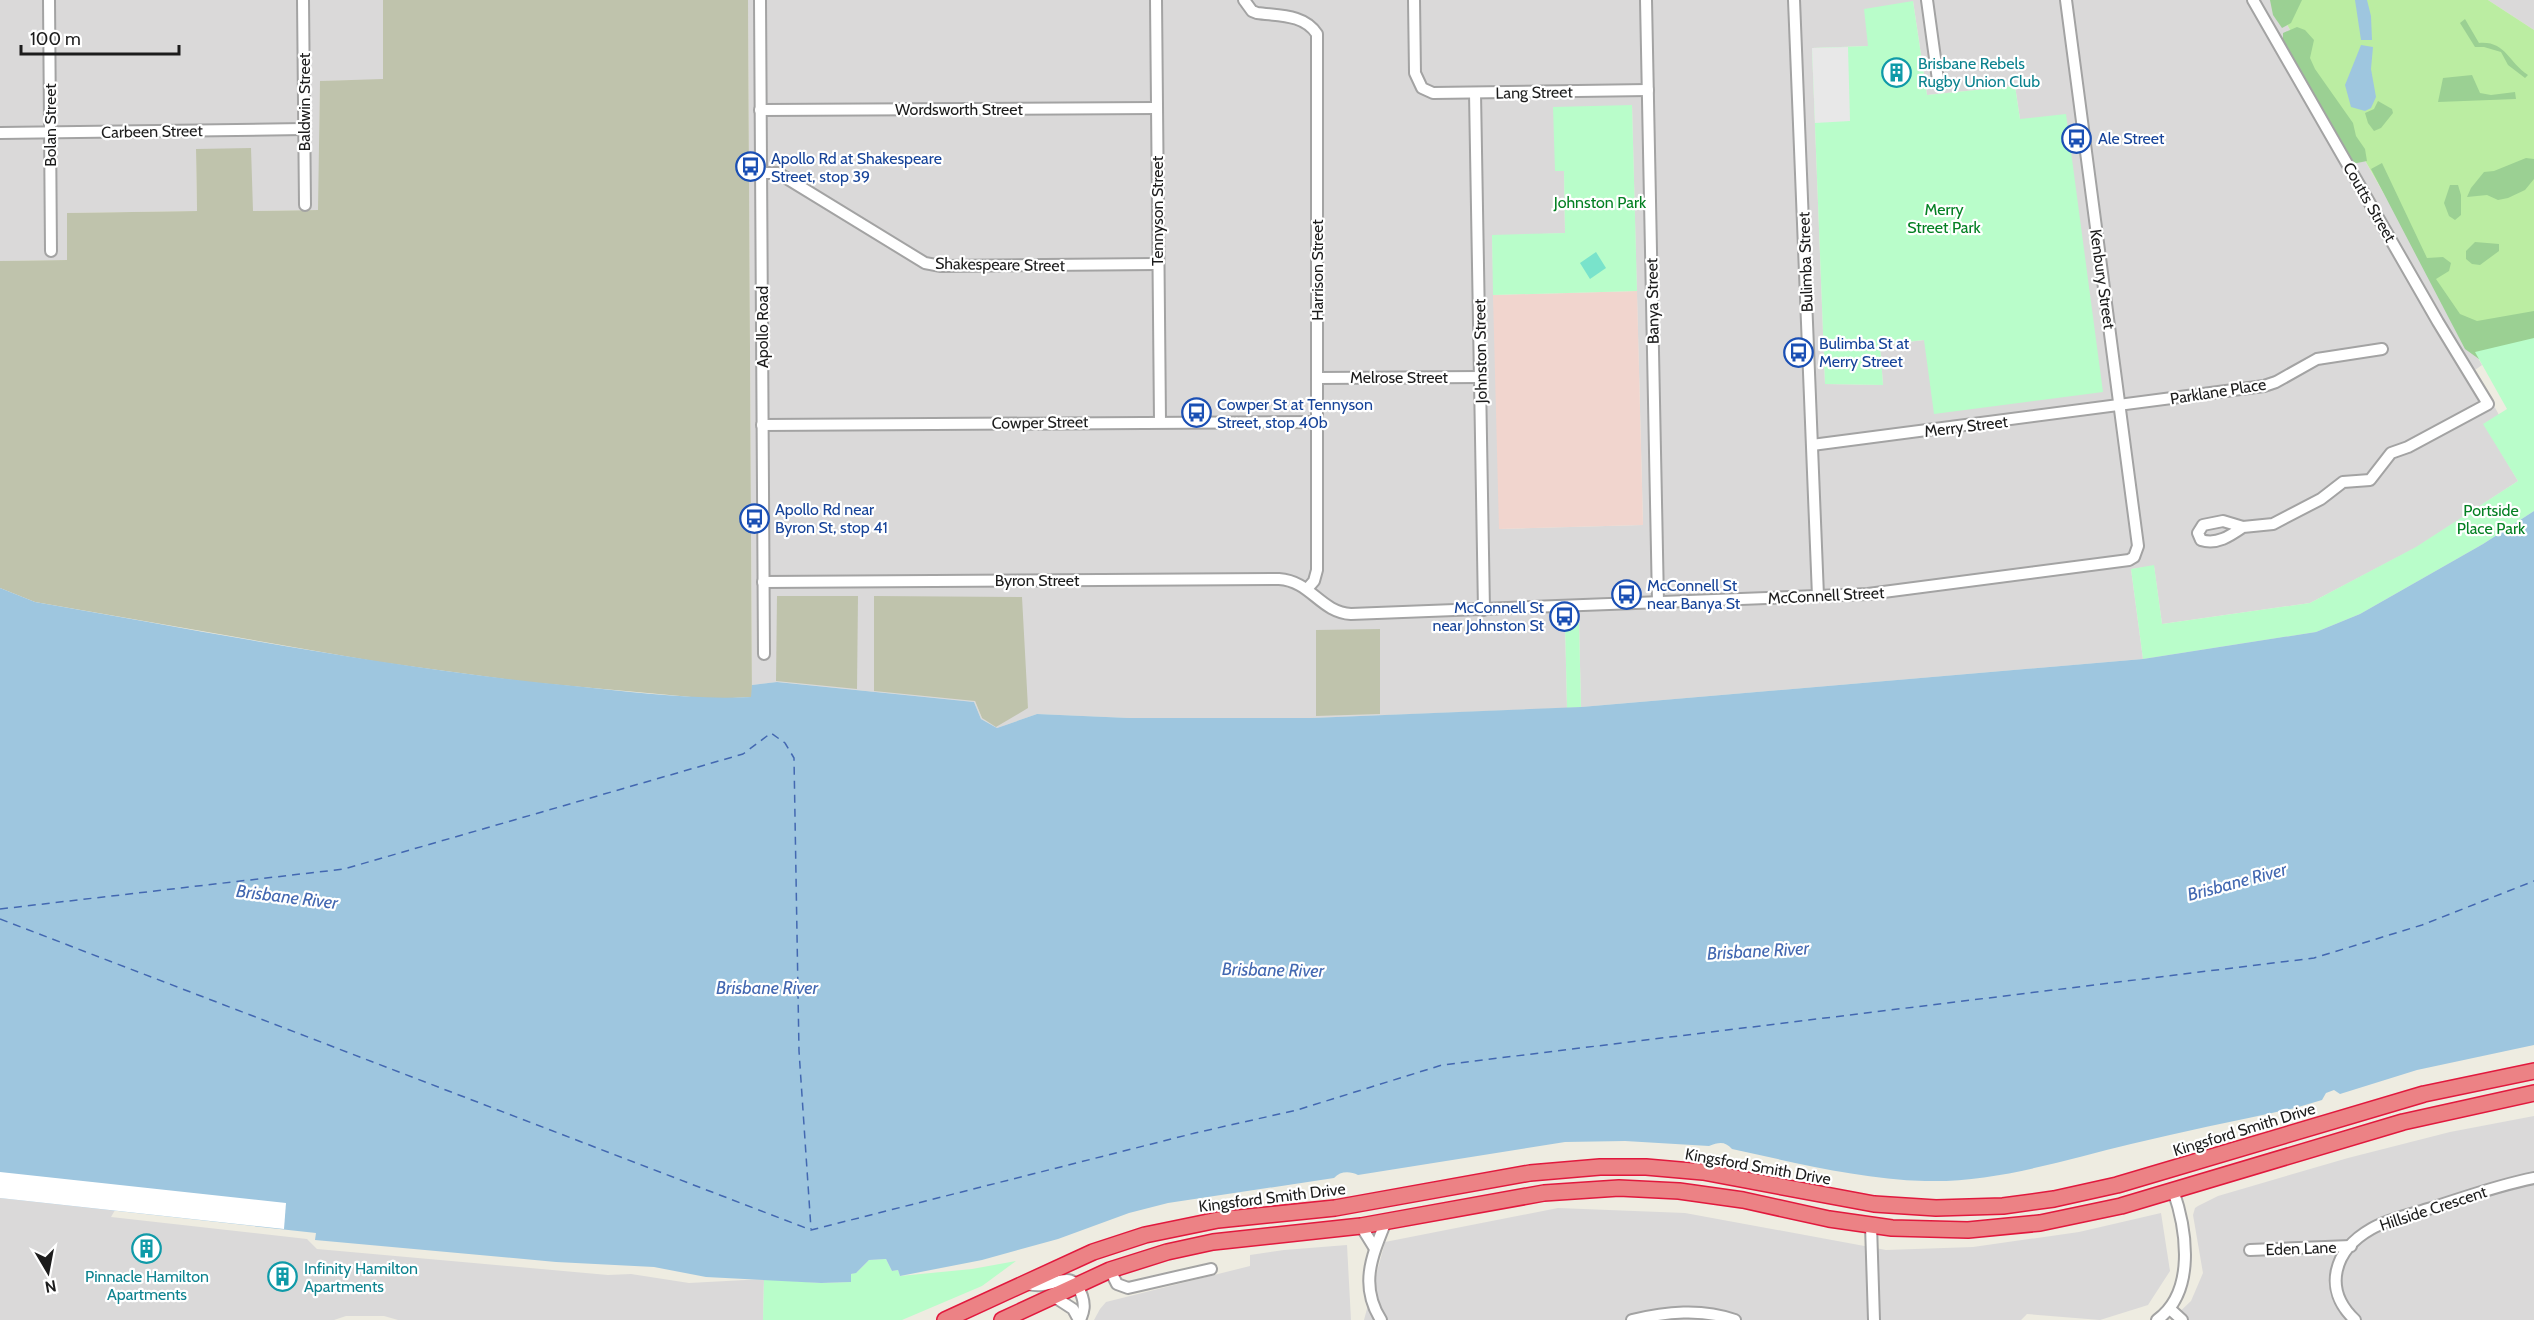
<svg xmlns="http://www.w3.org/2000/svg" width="2534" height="1320" font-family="Cabin,sans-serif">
<rect width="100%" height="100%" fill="#eeece1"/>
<!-- residential -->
<g fill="#dad9d9" fill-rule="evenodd">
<polygon points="0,0 383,0 383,80 320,81 319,210 252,211 196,149 197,211 68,213 68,260 0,261"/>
<path d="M748,0H2279L2277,7L2482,365L2475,370L2499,415L2484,424L2518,481L2417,547L2310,603L2162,624L2154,566L2131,569L2143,659L1581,707L1579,622H1565L1567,708L1311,718H1129L1037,714L997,728L981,719L974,702L778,682L752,685ZM1913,1L1927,95L2015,86L2020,119L1925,340L1880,345L1883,385L1825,384L1812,48L1868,46ZM1632,105L1643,525L1500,529L1492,236L1565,233L1564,171H1556ZM1026,692L1028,708L982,718L975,701Z"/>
<polygon points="2488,0 2534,0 2534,30"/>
<polygon points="2534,1116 2534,1320 2171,1320 2191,1301 2203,1273 2193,1215 2195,1208 2198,1206 2218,1196 2348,1158 2450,1132"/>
<polygon points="0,1191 118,1205 111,1217 307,1239 317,1249 608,1275 631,1274 689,1283 764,1279 763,1320 398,1320 384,1316 346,1316 334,1320 0,1320"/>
<polygon points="1558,1208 1685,1213 1886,1250 1973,1247 2079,1232 2161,1213 2170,1271 2148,1305 2100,1320 2027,1314 2021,1320 1364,1320 1385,1242"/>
<polygon points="1347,1245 1351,1320 1094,1320 1100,1309 1106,1302 1250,1266 1250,1255 1284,1250"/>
</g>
<!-- commercial -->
<polygon fill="#f1d5ce" points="1637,291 1643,525 1499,529 1493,295"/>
<!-- construction -->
<g fill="#bfc3ac">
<polygon points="383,0 748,0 752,697 713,699 527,682 379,662 35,602 0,588 0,261 67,260 67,213 197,211 196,149 251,148 253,211 318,210 320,81 383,79"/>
<polygon points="777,596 858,596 857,689 776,681"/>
<polygon points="874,596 1022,597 1028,708 996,727 982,718 975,701 874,691"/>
<polygon points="1380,629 1380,714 1316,716 1316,630"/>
</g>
<!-- grass -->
<polygon fill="#bbeda2" points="2279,0 2488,0 2534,30 2534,338 2475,352 2277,7"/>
<!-- forest -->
<g fill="#9bd093">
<polygon points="2270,0 2302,0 2291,23 2282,28 2273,15"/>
<path d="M2465,19L2479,43C2506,41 2508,62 2528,75L2525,78L2508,65L2501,52L2484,47H2475L2460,23Z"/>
<polygon points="2297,27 2305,30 2314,40 2310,58 2315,69 2353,123 2356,136 2365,149 2367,161 2352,164 2283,42 2283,33"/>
<polygon points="2472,75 2480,93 2491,95 2515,92 2516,99 2438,102 2443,78"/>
<polygon points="2378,101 2392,109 2393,113 2381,128 2374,131 2368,123 2365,113 2374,109"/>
<polygon points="2526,158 2534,159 2534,179 2525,190 2508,198 2498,200 2487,195 2467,197 2471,188 2484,172 2494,171"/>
<polygon points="2382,163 2427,258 2443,257 2451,263 2449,271 2436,279 2460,314 2477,321 2534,311 2534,348 2479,359 2465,349 2371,169"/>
<polygon points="2450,185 2458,185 2461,195 2461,215 2455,220 2449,216 2444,203"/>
<polygon points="2475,242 2499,244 2499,251 2480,265 2472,264 2466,259 2466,251"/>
</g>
<!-- park -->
<g fill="#b9fdca">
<polygon points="1913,1 1927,95 2015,86 2020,119 2066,114 2103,392 1934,414 1924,340 1880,345 1883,385 1825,384 1812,48 1868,46 1864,9"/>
<polygon points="1632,105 1637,291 1493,295 1492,235 1565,233 1564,171 1555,171 1553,107"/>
<polygon points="2534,338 2534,511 2483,544 2360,614 2316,632 2143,659 2131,569 2154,565 2162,624 2310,603 2416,547 2518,481 2483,424 2507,409 2475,352"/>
<polygon points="1565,622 1579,622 1581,707 1567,708"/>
<polygon points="886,1259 892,1271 898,1270 900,1276 972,1269 1016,1261 982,1286 902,1320 763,1320 764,1279 821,1283 851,1282 851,1274 857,1272 869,1260"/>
</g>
<!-- pitch -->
<polygon fill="#79e3cb" points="1596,252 1606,268 1590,279 1580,263"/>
<!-- parking -->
<polygon fill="#e8e8e8" points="1848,47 1850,121 1815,123 1812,48"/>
<!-- water -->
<g fill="#9ec6df">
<polygon points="2355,0 2367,0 2371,16 2372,40 2361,40"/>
<polygon points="2361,45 2373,47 2371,69 2376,97 2371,108 2365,111 2351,107 2345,85"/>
<path d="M2534,511V1045L2417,1070L2340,1094L2334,1090L2326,1093L2322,1100L2295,1108C2240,1120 2185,1131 2131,1144C2064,1160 1995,1183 1925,1181C1860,1179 1796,1163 1732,1149C1725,1141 1719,1142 1709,1146L1625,1141L1565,1142L1358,1175C1350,1171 1340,1171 1334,1178L1168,1203L1129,1213L1058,1239L982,1260L900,1276L898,1270L892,1271L886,1259L869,1260L856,1273L851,1274V1282L821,1283L706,1277L654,1267L556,1262L315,1240L316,1233L0,1198V588L35,602C214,633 393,669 574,686C633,692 692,700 751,697L752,685L777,682L974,702L981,719L997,728L1037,714L1129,718H1311L1581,707L2143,659L2316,632L2360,614L2483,544Z"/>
</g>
<!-- pier -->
<polygon fill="#fff" points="0,1172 286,1203 284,1229 0,1198"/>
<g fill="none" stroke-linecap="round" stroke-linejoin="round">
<!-- ferry -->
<g stroke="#4368b1" stroke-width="1.5" stroke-dasharray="8 6" stroke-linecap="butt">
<polyline points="0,909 344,869 743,754 771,733 785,743 794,758 799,1051 811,1229"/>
<polyline points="0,919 811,1230 1195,1133 1297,1110 1442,1065 2314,958 2422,925 2534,881"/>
</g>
<defs>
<g id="minor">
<polyline points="49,0 51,251"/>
<polyline points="303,0 305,205"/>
<polyline points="760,0 764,654"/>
<polyline points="1156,0 1160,421"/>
<path d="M1244,0L1252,11L1257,13C1279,16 1304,14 1317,34V570L1314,581L1307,589"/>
<polyline points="1414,0 1415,73 1422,88 1433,93 1648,90"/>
<polyline points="1646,0 1658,602"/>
<polyline points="1794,0 1818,596"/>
<polyline points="1927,0 1938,80"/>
<polyline points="1475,93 1484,610"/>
<polyline points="760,110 1157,108"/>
<polyline points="0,133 304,129"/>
<polyline points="760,173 778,173 925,263 941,266 1157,264"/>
<polyline points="1317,378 1481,377"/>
<polyline points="762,425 1317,422"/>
<polyline points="1812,445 2264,386 2276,382 2317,359 2382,349"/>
<path d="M2243,527C2230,536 2217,545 2201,540L2198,533L2203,525L2223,521L2243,527L2273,524L2321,499L2343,482L2370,480L2391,453L2408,447L2488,404L2438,322L2253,0"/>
<path d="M763,582L1279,579C1311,581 1320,612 1351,614L1868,594L2129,560L2134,557L2138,546L2066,0"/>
<polyline points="1871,1225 1874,1320"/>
<polyline points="1361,1226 1374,1247"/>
<polyline points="2250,1250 2351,1246"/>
<polyline points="1110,1270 1117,1284 1128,1288 1211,1269"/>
<path d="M1027,1284C1032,1285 1037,1286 1042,1285C1059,1284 1073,1269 1082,1296C1085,1305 1084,1311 1080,1320"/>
<polyline points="1053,1296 1073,1309 1079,1320"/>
<polyline points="2170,1309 2182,1320"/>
<path d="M1381,1320C1359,1285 1372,1256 1386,1221"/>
<path d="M1632,1320C1666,1312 1701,1308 1735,1320"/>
<path d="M2157,1320C2196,1292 2187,1230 2173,1190"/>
<path d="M2355,1320C2322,1289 2334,1250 2371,1229C2388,1219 2409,1215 2428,1209C2463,1198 2498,1185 2534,1178"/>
</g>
<g id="highway">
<polyline points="945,1320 1093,1252 1145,1235 1218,1220 1335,1208 1530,1173 1600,1167 1646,1167 1703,1172 1874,1204 1936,1208 2003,1206 2054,1199 2117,1185 2424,1094 2534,1071"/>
<polyline points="1002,1320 1110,1270 1167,1252 1213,1242 1361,1226 1544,1193 1619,1188 1679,1191 1743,1200 1829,1219 1892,1228 1968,1230 2040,1223 2121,1206 2403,1122 2534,1093"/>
</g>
</defs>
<!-- minor casing -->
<use href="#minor" stroke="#a3a3a3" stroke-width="14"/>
<!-- highway casing -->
<use href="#highway" stroke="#e1193d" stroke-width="18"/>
<!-- minor -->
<use href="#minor" stroke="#fff" stroke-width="10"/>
<!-- highway -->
<use href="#highway" stroke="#ec8285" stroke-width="15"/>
</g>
<!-- icons -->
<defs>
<symbol id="building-ring" viewBox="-11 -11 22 22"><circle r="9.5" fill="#fff" stroke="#0f9aa8" stroke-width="1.5"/><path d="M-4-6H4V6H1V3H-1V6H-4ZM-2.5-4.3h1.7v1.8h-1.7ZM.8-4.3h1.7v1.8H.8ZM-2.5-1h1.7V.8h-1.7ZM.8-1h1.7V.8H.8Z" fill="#0f9aa8"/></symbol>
<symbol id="bus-ring" viewBox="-11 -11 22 22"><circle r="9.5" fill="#fff" stroke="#1a4fb4" stroke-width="1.5"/><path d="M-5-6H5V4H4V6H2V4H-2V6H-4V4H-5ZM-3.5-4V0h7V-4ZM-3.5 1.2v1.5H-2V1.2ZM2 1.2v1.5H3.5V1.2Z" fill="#1a4fb4"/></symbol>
</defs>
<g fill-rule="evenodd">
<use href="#building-ring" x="1880" y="56" width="33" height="33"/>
<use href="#bus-ring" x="2060" y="122" width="33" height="33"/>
<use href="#bus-ring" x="734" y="150" width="33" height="33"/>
<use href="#bus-ring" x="1782" y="336" width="33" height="33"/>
<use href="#bus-ring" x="1180" y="396" width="33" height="33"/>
<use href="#bus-ring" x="738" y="502" width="33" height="33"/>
<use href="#bus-ring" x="1610" y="578" width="33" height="33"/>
<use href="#bus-ring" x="1548" y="600" width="33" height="33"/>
<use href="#building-ring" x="130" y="1232" width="33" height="33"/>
<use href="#building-ring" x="266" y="1260" width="33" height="33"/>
</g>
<g text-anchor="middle" stroke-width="4.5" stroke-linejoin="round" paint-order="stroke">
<!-- culture labels -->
<g font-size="16" fill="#0d838f" stroke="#fff" text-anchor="start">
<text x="1918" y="69">Brisbane Rebels<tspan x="1918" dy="18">Rugby Union Club</tspan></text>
<text x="304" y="1274">Infinity Hamilton<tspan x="304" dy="18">Apartments</tspan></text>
<text x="147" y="1282" text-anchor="middle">Pinnacle Hamilton<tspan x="147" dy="18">Apartments</tspan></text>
</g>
<!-- street labels -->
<g font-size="16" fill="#1c1c1c" stroke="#fff">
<text transform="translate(1534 92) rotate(-1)" y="6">Lang Street</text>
<text transform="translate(304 102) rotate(-90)" y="6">Baldwin Street</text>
<text x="959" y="115">Wordsworth Street</text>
<text transform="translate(50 125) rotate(-90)" y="6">Bolan Street</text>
<text transform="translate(152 131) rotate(-1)" y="6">Carbeen Street</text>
<text transform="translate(2370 202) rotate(60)" y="6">Coutts Street</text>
<text transform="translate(1157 211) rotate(-90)" y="6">Tennyson Street</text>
<text transform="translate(1805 262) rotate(-92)" y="6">Bulimba Street</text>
<text transform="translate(1000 264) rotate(1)" y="6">Shakespeare Street</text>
<text transform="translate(1317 270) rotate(-90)" y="6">Harrison Street</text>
<text transform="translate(2103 279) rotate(82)" y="6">Kenbury Street</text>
<text transform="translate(1652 301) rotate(-91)" y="6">Banya Street</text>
<text transform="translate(762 327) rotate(-90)" y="6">Apollo Road</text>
<text transform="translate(1480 351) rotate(-91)" y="6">Johnston Street</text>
<text x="1399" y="383">Melrose Street</text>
<text transform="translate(2218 391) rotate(-9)" y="6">Parklane Place</text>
<text transform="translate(1040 422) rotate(-1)" y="6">Cowper Street</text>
<text transform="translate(1966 426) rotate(-7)" y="6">Merry Street</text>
<text x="1037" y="586">Byron Street</text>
<text transform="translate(1826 595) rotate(-3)" y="6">McConnell Street</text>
<text transform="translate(2244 1129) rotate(-17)" y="6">Kingsford Smith Drive</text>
<text transform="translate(1758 1166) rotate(10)" y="6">Kingsford Smith Drive</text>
<text transform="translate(1272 1197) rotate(-7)" y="6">Kingsford Smith Drive</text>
<text transform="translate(2433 1208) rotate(-18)" y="6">Hillside Crescent</text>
<text transform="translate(2301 1248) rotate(-2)" y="6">Eden Lane</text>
</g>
<!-- transit labels -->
<g font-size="16" fill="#164399" stroke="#fff" text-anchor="start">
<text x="2098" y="144">Ale Street</text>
<text x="771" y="164">Apollo Rd at Shakespeare<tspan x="771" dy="18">Street, stop 39</tspan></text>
<text x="1819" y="349">Bulimba St at<tspan x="1819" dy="18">Merry Street</tspan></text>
<text x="1217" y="410">Cowper St at Tennyson<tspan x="1217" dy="18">Street, stop 40b</tspan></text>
<text x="775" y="515">Apollo Rd near<tspan x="775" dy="18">Byron St, stop 41</tspan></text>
<text x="1647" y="591">McConnell St<tspan x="1647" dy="18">near Banya St</tspan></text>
<text x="1544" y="613" text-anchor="end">McConnell St<tspan x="1544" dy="18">near Johnston St</tspan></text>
</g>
<!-- park labels -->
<g font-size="16" fill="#048023" stroke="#fff">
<text x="1600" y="208">Johnston Park</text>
<text x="1944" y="215">Merry<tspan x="1944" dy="18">Street Park</tspan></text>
<text x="2491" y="516">Portside<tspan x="2491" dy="18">Place Park</tspan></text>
</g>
<!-- water labels -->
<g font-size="18" font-style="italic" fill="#4368b1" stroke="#fff">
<text transform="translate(2237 882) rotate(-15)" y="6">Brisbane River</text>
<text transform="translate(287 897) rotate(7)" y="6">Brisbane River</text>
<text transform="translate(1758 951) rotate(-3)" y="6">Brisbane River</text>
<text transform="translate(1273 970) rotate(1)" y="6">Brisbane River</text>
<text x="767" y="994">Brisbane River</text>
</g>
</g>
<!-- north arrow -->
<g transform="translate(48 1272) rotate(170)" stroke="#ffffff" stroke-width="4.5" paint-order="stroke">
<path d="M0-4.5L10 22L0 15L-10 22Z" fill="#1c1c1c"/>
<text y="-9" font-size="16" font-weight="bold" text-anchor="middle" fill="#1c1c1c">N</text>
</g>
<!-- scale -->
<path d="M21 45v9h158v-9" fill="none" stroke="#1c1c1c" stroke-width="3"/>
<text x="30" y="45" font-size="18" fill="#1c1c1c" stroke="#ffffff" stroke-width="4.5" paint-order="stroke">100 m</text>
</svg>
